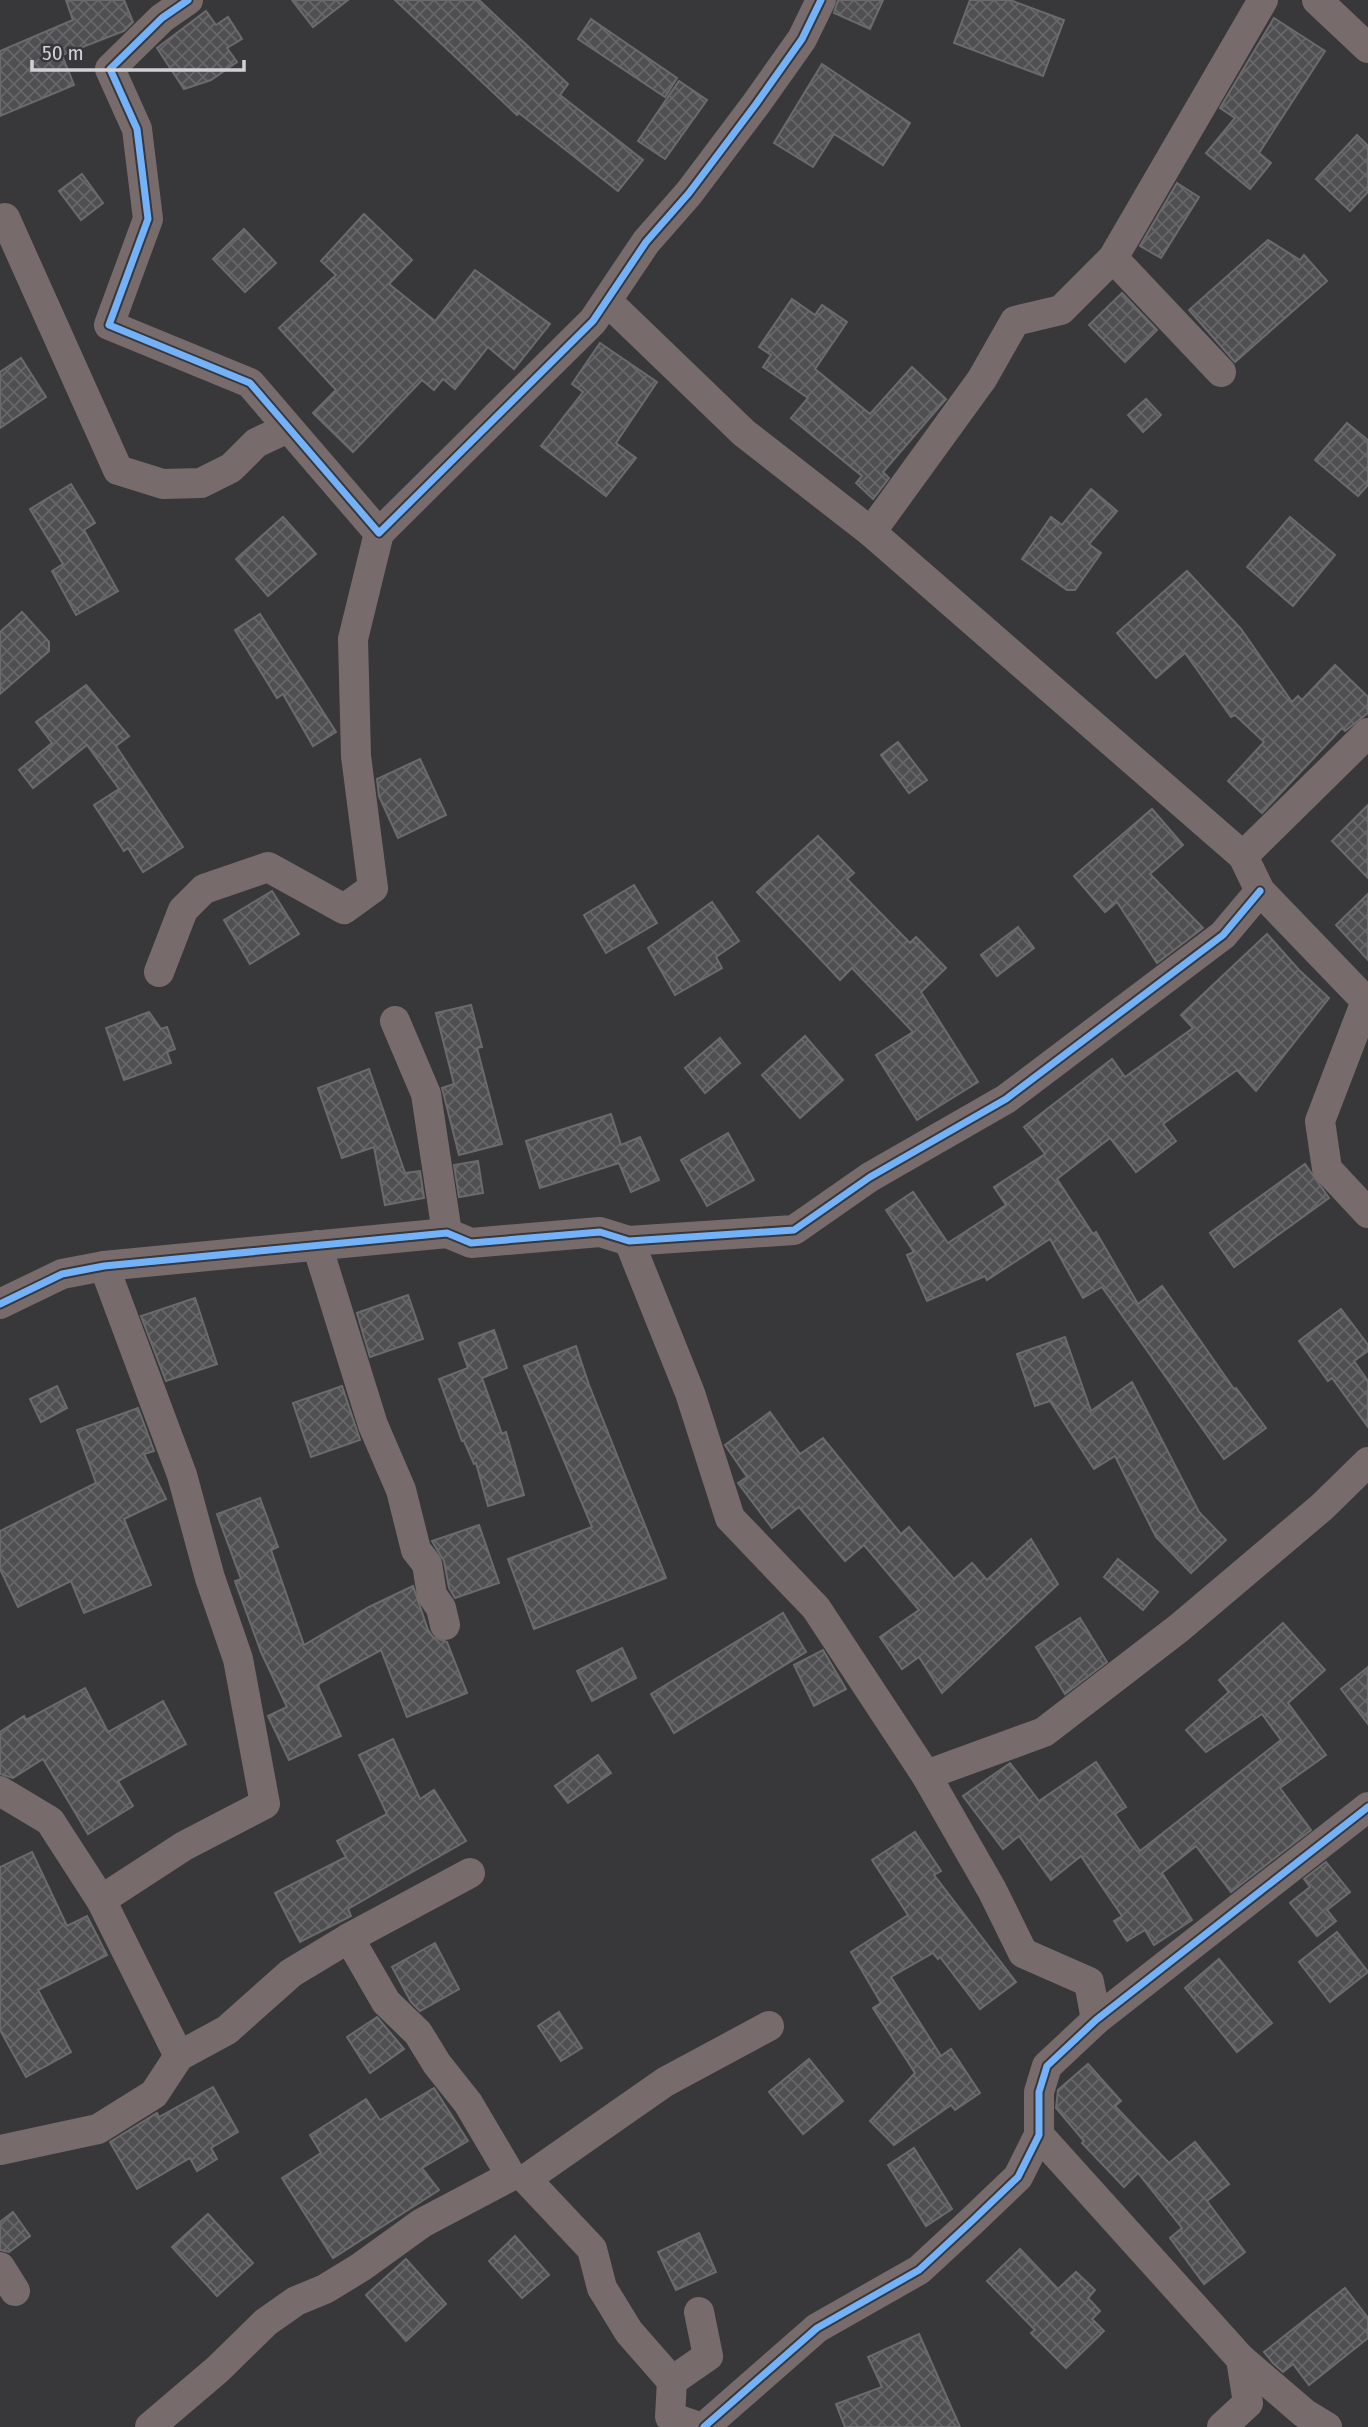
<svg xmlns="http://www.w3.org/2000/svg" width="1368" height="2427" font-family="'Fira Sans Condensed',sans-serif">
<defs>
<pattern id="building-cross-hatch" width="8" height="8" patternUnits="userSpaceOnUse" patternTransform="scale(1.75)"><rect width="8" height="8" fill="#4f4f51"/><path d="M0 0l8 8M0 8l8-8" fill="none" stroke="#676769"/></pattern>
</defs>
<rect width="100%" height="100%" fill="#38383b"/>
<!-- building -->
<g fill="url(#building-cross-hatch)" stroke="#6b6b6d" stroke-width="2">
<polygon points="66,0 124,0 133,22 124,31 62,55 74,85 0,116 0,51 73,20"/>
<polygon points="292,0 348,0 313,27"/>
<polygon points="395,0 479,0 568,84 560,95 643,160 618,191 519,113 517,115"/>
<polygon points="838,0 883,0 870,29 834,13"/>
<polygon points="970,0 1010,0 1064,20 1043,76 954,43"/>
<polygon points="206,11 216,25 228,17 242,39 227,48 237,62 211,80 184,89 157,48"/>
<polygon points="1274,18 1325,51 1259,153 1271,163 1250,189 1206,153 1235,118 1220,108"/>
<polygon points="591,19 677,78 665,97 578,39"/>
<polygon points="822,64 910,123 883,165 834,134 813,167 774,143"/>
<polygon points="679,81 707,100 665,159 638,141"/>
<polygon points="1357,135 1368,146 1368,192 1350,211 1316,179"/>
<polygon points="82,174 103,203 81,220 59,191"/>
<polygon points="1177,183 1199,197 1161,258 1140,246"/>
<polygon points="364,214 412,260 389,284 435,321 475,270 550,324 514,369 488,347 455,389 443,379 434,390 422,380 353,452 313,413 336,390 279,328 336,275 321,261"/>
<polygon points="244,229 276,263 245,292 213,259"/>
<polygon points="1268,240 1300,260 1304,255 1327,281 1235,362 1189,310"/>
<polygon points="1122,293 1157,330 1125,362 1089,325"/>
<polygon points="792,299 815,315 822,305 847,322 815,369 870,414 912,367 946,399 883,472 889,478 873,499 856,483 862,476 791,418 808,398 763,367 771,355 759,347"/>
<polygon points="600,343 657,382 616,443 636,458 606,496 541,446 583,392 572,384"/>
<polygon points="21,358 46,397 0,428 0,372"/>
<polygon points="1146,399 1161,415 1143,432 1128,415"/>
<polygon points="1347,423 1368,440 1368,485 1358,496 1315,460"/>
<polygon points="71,484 95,523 84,530 118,591 76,615 52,571 63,564 30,509"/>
<polygon points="1091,489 1117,511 1089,544 1101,553 1075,590 1067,590 1022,559 1051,517 1062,525"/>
<polygon points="283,517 316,554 268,596 236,559"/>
<polygon points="1290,517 1335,555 1293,606 1247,567"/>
<polygon points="1187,571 1241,629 1292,702 1298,696 1302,700 1335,665 1368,697 1368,713 1345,731 1342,728 1262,813 1228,781 1264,742 1235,715 1231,717 1185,653 1156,678 1117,633"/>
<polygon points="22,612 49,642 49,651 0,694 0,632"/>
<polygon points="260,614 336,732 313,746 283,694 277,698 235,630"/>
<polygon points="86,685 129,736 116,746 183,847 143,872 128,848 124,851 94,805 119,789 87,745 33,788 19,770 52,743 36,722"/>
<polygon points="898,742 927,780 909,793 881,755"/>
<polygon points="420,759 446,815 398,838 379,796 377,779"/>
<polygon points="1368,805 1368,878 1332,841"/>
<polygon points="1152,809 1183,845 1150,874 1203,928 1157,963 1117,902 1105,912 1074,876"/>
<polygon points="818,836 854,873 847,879 910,943 916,937 946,968 921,992 978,1082 917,1120 876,1055 913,1032 852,968 840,980 757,892"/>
<polygon points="634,885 657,923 606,953 584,915"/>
<polygon points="272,891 299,934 250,964 224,920"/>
<polygon points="1368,894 1368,960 1336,925"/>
<polygon points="712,902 739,941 716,957 722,968 675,995 648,948"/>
<polygon points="1018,927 1034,948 997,976 981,955"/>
<polygon points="1267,934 1299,970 1329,998 1256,1091 1237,1070 1163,1124 1176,1141 1136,1172 1110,1138 1057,1179 1093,1234 1096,1232 1138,1304 1162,1286 1234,1389 1236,1388 1266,1428 1224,1459 1102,1287 1083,1298 1050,1239 987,1280 985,1276 927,1301 907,1255 914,1252 886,1210 913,1192 948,1243 1006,1205 994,1187 1045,1154 1024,1127 1112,1059 1125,1077 1193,1028 1181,1015"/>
<polygon points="471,1005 482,1047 477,1048 502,1144 459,1155 442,1088 454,1084 436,1013"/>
<polygon points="149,1012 161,1029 167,1027 175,1049 167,1052 171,1063 124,1080 106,1028"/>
<polygon points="805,1036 843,1080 800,1118 762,1075"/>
<polygon points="720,1038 740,1063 705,1093 685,1068"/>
<polygon points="369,1069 405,1173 420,1171 424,1198 385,1205 374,1147 342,1158 318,1088"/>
<polygon points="611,1114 621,1145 640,1137 659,1180 631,1192 619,1163 540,1188 526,1141"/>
<polygon points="728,1133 754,1180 707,1206 681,1160"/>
<polygon points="478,1161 483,1193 459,1197 454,1165"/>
<polygon points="1305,1164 1329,1198 1234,1267 1210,1233"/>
<polygon points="408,1295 423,1339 370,1357 357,1313"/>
<polygon points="195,1298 217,1364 166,1381 141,1316"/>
<polygon points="1341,1309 1368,1345 1368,1351 1354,1361 1368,1381 1368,1427 1332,1378 1328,1381 1299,1341"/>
<polygon points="494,1330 507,1368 482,1378 502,1434 506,1432 524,1495 488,1506 476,1463 474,1464 464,1441 462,1441 439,1379 468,1368 459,1343"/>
<polygon points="1065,1337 1091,1411 1132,1382 1199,1512 1226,1540 1191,1573 1156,1537 1115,1456 1094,1469 1050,1401 1035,1406 1017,1354"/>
<polygon points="576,1346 589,1385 666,1578 534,1629 508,1559 592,1527 524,1366"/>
<polygon points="57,1386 67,1408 41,1422 30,1399"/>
<polygon points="342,1386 360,1440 311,1457 293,1403"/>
<polygon points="138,1408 154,1451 144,1454 166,1499 124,1519 151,1585 84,1613 71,1581 18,1607 0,1569 0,1531 96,1483 77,1430"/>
<polygon points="770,1412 800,1454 823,1438 901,1534 909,1527 954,1579 972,1563 987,1580 1031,1539 1058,1584 942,1693 919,1657 902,1669 880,1637 919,1610 864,1545 845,1561 799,1507 772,1528 738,1483 747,1477 725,1445"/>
<polygon points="260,1498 278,1547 271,1550 304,1645 369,1607 413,1586 428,1630 433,1637 447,1642 467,1693 407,1717 381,1650 320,1683 318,1686 341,1736 289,1760 268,1716 287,1707 261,1652 235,1581 241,1579 217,1514"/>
<polygon points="479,1525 499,1583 455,1598 449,1588 444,1561 432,1541"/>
<polygon points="1118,1559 1158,1592 1143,1610 1104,1577"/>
<polygon points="783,1613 806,1652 674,1733 651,1694"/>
<polygon points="1080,1618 1107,1662 1065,1694 1036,1647"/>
<polygon points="1283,1623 1325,1670 1288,1703 1326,1755 1280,1788 1311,1830 1231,1892 1196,1846 1162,1873 1192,1920 1154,1945 1145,1930 1127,1941 1114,1921 1122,1916 1081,1856 1051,1880 1019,1836 1003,1849 963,1796 1010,1763 1039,1801 1096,1762 1126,1807 1115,1814 1140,1851 1281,1740 1262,1714 1206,1752 1186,1730 1229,1692 1219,1680"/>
<polygon points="622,1648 636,1678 592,1701 577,1671"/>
<polygon points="823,1650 846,1689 814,1706 794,1665"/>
<polygon points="1368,1667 1368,1724 1341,1689"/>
<polygon points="85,1688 108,1732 163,1701 186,1744 118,1781 133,1806 88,1834 43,1759 13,1778 0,1774 0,1732 24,1716 26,1720"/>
<polygon points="393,1739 420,1799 434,1790 466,1841 348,1909 351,1916 300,1942 275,1893 346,1857 337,1841 387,1814 359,1755"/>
<polygon points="598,1755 611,1773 568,1803 555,1786"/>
<polygon points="915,1832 941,1871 934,1875 1016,1982 980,2009 940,1957 938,1959 933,1953 891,1977 941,2056 951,2049 980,2093 955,2110 951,2105 894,2145 870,2121 915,2073 873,2008 881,2003 851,1952 908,1915 872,1860"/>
<polygon points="32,1852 67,1926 87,1916 107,1955 38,1990 71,2052 26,2077 0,2030 0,1867"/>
<polygon points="1326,1862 1350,1892 1327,1910 1336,1921 1317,1936 1290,1903 1310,1887 1304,1879"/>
<polygon points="1337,1932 1368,1972 1330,2002 1299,1962"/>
<polygon points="435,1943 459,1989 420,2011 411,2002 392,1967"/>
<polygon points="1219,1959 1272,2023 1237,2052 1185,1988"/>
<polygon points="559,2012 582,2048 561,2061 538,2026"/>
<polygon points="377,2017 404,2049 370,2073 347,2037"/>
<polygon points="809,2059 843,2101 803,2134 769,2092"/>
<polygon points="1088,2064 1121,2101 1115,2106 1169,2163 1195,2142 1229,2184 1207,2201 1245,2252 1204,2284 1170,2238 1182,2228 1138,2173 1124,2187 1082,2143 1084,2141 1056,2108 1058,2090"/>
<polygon points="213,2087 238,2132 211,2148 217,2159 197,2171 190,2158 137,2189 110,2142 157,2113 159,2117"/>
<polygon points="434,2088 468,2141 422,2168 439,2190 333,2258 282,2178 321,2153 310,2135 366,2099 380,2120"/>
<polygon points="914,2148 952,2209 926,2226 888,2165"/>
<polygon points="13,2212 30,2236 9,2252 0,2250 0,2222"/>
<polygon points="208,2214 253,2263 217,2296 172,2247"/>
<polygon points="699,2233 716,2272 676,2290 658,2252"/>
<polygon points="515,2236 549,2275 522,2298 489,2261"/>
<polygon points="1020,2249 1058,2289 1076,2272 1095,2290 1088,2298 1100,2311 1092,2319 1104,2331 1066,2368 1031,2333 1035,2330 987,2281"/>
<polygon points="406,2259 446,2304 406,2341 366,2295"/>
<polygon points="1345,2288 1368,2318 1368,2338 1309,2385 1293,2364 1283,2372 1273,2363 1264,2352"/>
<polygon points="919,2334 960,2427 845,2427 836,2404 882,2387 868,2357"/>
</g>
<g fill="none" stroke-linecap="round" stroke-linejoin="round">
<!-- street -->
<g stroke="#776c6b" stroke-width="30">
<polyline points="188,0 162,18 110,69 137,129 148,219 109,325 250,383 379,533 593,321 646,242 689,193 756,104 802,39 821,0"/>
<polyline points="1317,0 1368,48"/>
<polyline points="0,221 5,218 118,470 163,484 201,483 231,468 256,443 288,428"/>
<polyline points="1113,258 1221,372"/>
<polyline points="608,302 744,433 871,532 1243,856 1260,891 1368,1003"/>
<polyline points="871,532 982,379 1015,321 1061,310 1113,258 1263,0"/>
<polyline points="1243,856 1368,733"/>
<polyline points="159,972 183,910 204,889 268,867 344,909 373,888 356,756 353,639 379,533"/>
<polyline points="1366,1001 1320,1121 1327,1169 1368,1213"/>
<polyline points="395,1021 426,1094 447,1233"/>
<polyline points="629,1241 690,1393 730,1518 816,1608 926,1775 992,1890 1023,1953 1089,1982 1096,2020"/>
<polyline points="317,1245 373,1425 401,1490 416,1550 427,1564 432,1595 441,1608 445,1625"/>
<polyline points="104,1266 182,1475 210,1578 238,1659 265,1804 184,1846 101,1900 179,2056"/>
<polyline points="0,1304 62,1274 104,1266 447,1233 471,1243 600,1232 629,1241 794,1230 870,1177 1006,1099 1223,935 1260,891"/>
<polyline points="926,1775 1044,1732 1179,1628 1322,1507 1368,1462"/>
<polyline points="0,1791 50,1821 101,1900"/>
<polyline points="1039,2135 1241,2359 1248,2403 1222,2427"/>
<polyline points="0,2150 98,2129 154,2094 179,2056 227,2030 291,1973 349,1938 470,1873"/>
<polyline points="0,2267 15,2291"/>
<polyline points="1241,2359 1304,2413 1327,2427"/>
<polyline points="672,2381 629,2332 602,2288 592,2249 526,2179 665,2082 769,2026"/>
<polyline points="150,2427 218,2369 266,2322 296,2301 325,2289 361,2267 422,2223 511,2176 468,2103 437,2064 418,2033 386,2002 349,1938"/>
<polyline points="699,2427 670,2417 672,2381 708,2356 699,2312"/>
<polyline points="704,2427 817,2328 919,2270 972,2221 1018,2177 1039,2135 1039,2092 1047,2066 1096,2020 1368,1807"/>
</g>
<defs>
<g id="cycleway">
<polyline points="188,0 162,18 110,69 137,129 148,219 109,325 250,383 379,533 593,321 646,242 689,193 756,104 802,39 821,0"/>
<polyline points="0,1304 62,1274 104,1266 447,1233 471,1243 600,1232 629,1241 794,1230 870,1177 1006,1099 1223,935 1260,891"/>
<polyline points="704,2427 817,2328 919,2270 972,2221 1018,2177 1039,2135 1039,2092 1047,2066 1096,2020 1368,1807"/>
</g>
</defs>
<!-- cycleway casing -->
<use href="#cycleway" stroke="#37373c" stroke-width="11"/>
<!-- cycleway -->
<use href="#cycleway" stroke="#73b2f8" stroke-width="7"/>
</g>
<!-- scale -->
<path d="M32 60v10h212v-10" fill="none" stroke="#d1d1d5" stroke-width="3.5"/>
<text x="42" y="60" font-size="21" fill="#d1d1d5" stroke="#37373c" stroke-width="5" paint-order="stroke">50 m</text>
</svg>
